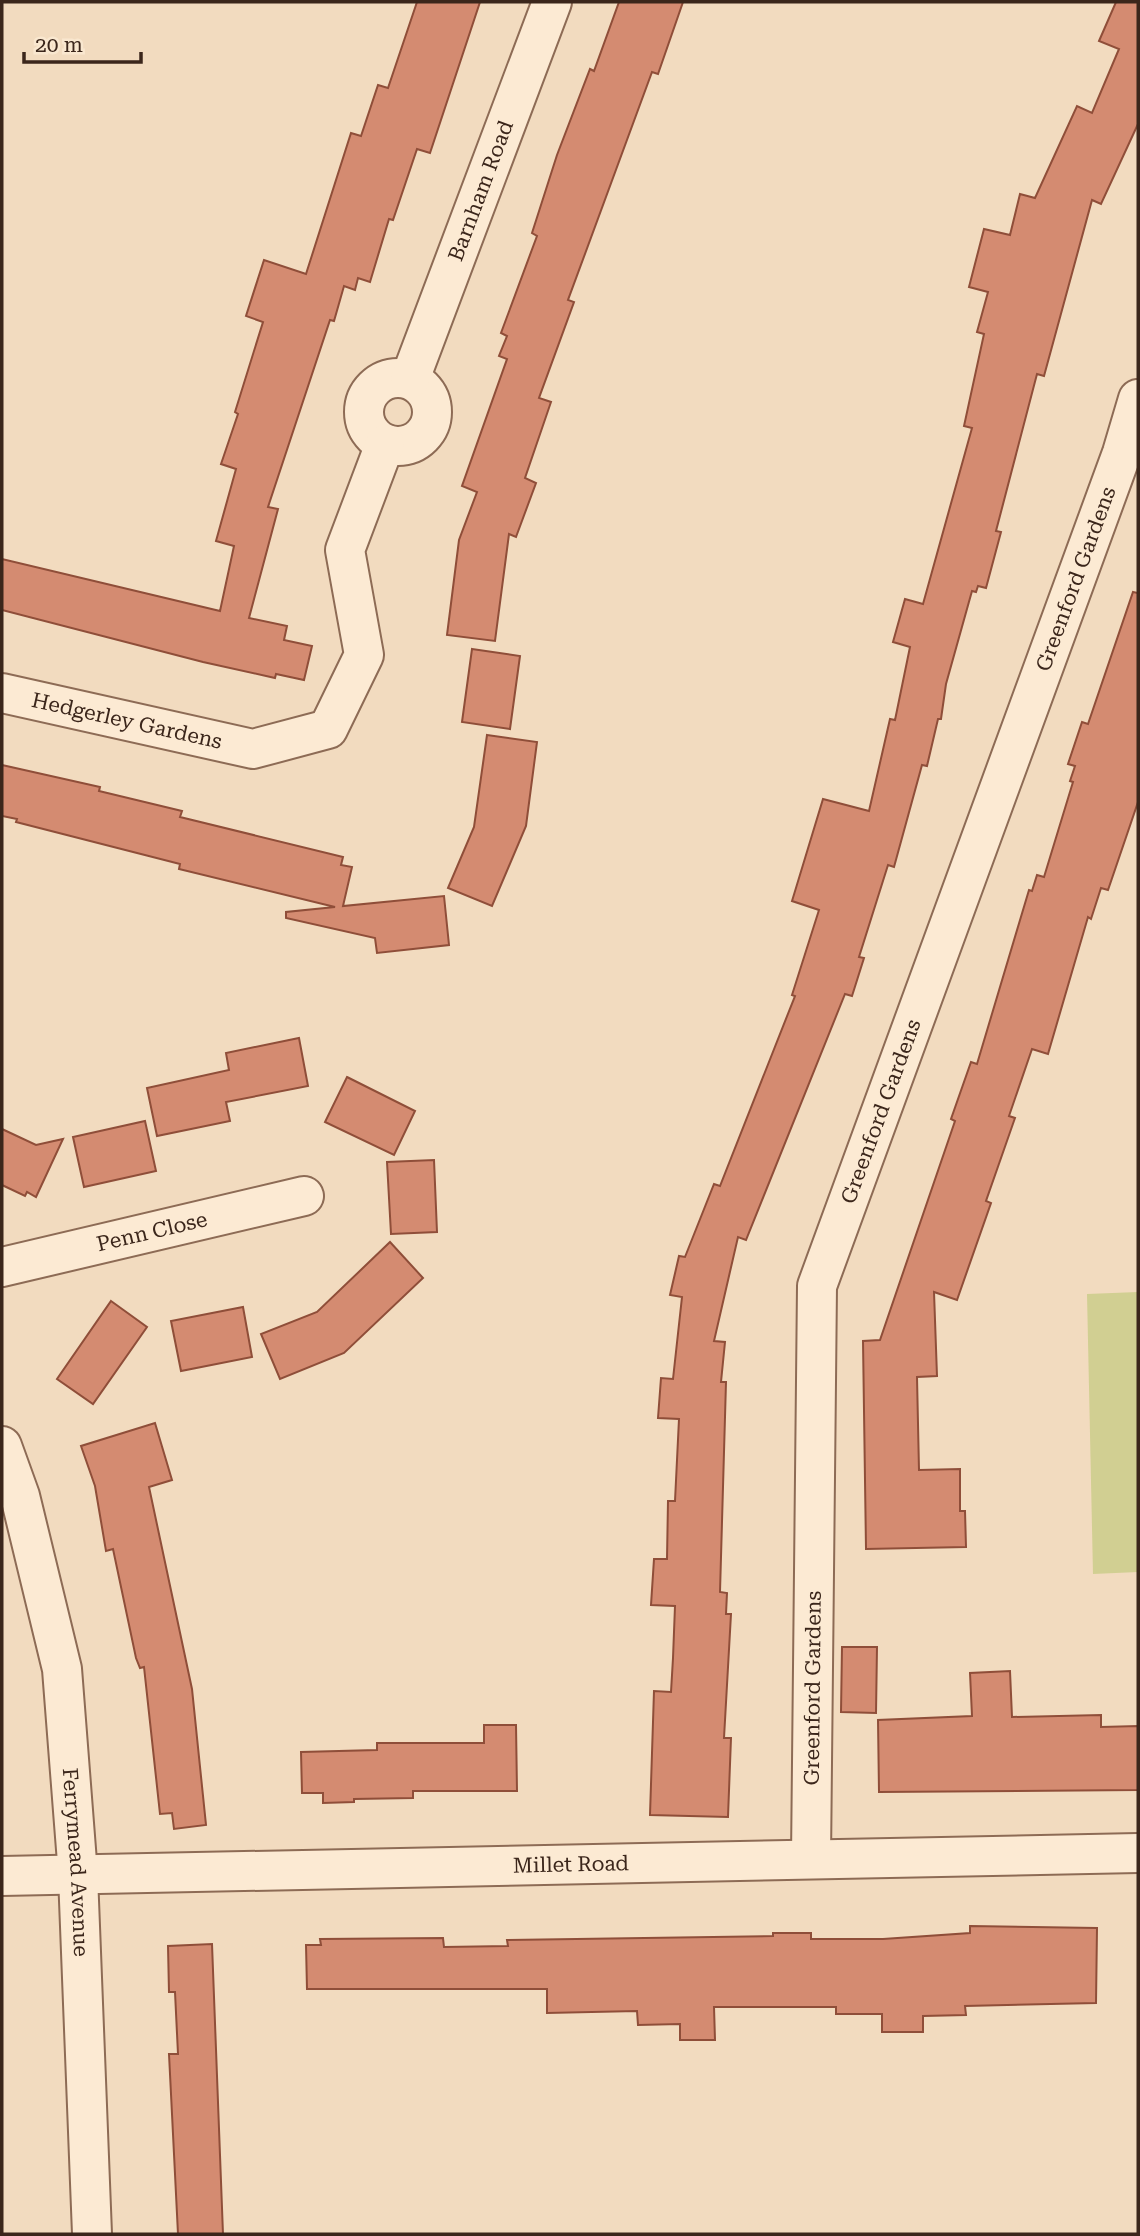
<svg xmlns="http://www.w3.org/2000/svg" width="1140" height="2236" font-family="'Roboto Serif',serif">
<rect width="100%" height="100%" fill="#f2dbbf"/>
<!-- green -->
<polygon fill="#d1cf92" points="1138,1292 1138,1572 1093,1574 1087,1294"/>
<!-- building -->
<g fill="#d48b71" stroke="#8f4e39" stroke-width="2">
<polygon points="417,2 480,2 430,153 417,149 393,220 389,219 370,282 358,278 355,290 344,286 334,321 330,320 268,507 278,509 249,618 287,626 284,640 312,646 304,680 276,674 275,678 203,662 2,610 2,559 220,611 234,546 216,541 236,469 221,464 238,414 235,412 263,322 246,316 264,260 306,274 351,133 361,136 378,85 388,88"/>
<polygon points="619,2 683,2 658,74 652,72 568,300 574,302 539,398 551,402 525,478 536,483 516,537 509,534 495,641 447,635 459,540 477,492 462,486 507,359 499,356 507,336 501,333 537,236 532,233 557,155 590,69 594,71"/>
<polygon points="1116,2 1138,2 1138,124 1101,204 1092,200 1044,376 1037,374 996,531 1001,532 986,588 978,586 976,592 972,591 946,684 941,719 938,719 927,766 922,765 894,867 888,865 859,957 864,958 852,996 845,994 746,1240 738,1237 714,1341 725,1342 721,1382 726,1382 720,1592 727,1593 726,1614 731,1614 724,1738 731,1738 728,1817 650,1815 654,1691 671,1692 673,1658 675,1606 651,1605 654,1559 667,1559 668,1501 675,1501 679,1419 658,1418 661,1378 673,1379 682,1297 670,1295 679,1256 685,1257 714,1184 720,1186 795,996 792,995 819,910 792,901 823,799 869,811 890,719 895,720 910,647 893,642 905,599 923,604 972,428 964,426 984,334 977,332 988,292 969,287 984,229 1010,235 1020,194 1035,198 1077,106 1092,113 1119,49 1099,41"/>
<polygon points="1133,592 1138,593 1138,802 1108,890 1101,888 1091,919 1088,917 1048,1054 1032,1049 1009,1116 1015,1118 986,1201 991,1203 957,1300 934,1292 937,1376 917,1377 919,1470 960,1469 960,1511 965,1511 966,1547 866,1549 863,1341 880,1340 955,1121 951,1119 971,1062 977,1064 1029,890 1032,891 1037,875 1044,877 1073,782 1070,781 1075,766 1068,764 1082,722 1088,724"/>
<polygon points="472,649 520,656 510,729 462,722"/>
<polygon points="487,735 537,742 526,826 492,906 448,888 474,827"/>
<polygon points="2,765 100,787 99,791 182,811 180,817 343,857 341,865 352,867 343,906 444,896 449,945 377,953 375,938 286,918 286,912 335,907 179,869 180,864 16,822 17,819 2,816"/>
<polygon points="299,1038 308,1086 226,1102 230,1121 157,1136 147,1088 229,1070 226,1053"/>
<polygon points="347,1077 415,1111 394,1155 325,1122"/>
<polygon points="145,1121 156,1171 84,1187 73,1137"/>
<polygon points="2,1129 36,1145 63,1139 36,1197 27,1192 25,1196 2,1185"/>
<polygon points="434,1160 437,1232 391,1234 387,1162"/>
<polygon points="390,1242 423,1278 344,1353 280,1379 261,1334 317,1312"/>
<polygon points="111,1301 147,1327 93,1404 57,1379"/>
<polygon points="243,1307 252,1357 181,1371 171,1321"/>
<polygon points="155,1423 172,1480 149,1487 192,1689 206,1825 174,1829 172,1813 160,1814 144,1667 140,1668 136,1658 113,1549 106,1551 95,1486 81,1446"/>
<polygon points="842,1647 877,1647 876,1713 841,1712"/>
<polygon points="1010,1671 1012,1717 1101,1715 1101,1727 1138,1726 1138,1790 879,1792 878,1720 972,1716 970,1673"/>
<polygon points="484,1725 516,1725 517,1791 413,1791 413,1798 354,1799 354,1802 323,1803 323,1793 302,1793 301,1752 377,1750 377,1743 484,1743"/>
<polygon points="970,1926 1097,1928 1096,2003 965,2006 966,2015 923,2016 923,2032 882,2032 882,2014 836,2014 836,2007 714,2007 715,2040 680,2040 680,2024 638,2025 637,2011 547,2013 547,1989 307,1989 306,1945 321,1945 320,1939 443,1938 444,1947 508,1946 507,1940 773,1936 773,1933 811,1933 811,1939 883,1939 970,1933"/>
<polygon points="212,1944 223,2234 178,2234 169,2054 178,2054 175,1992 169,1992 168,1946"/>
</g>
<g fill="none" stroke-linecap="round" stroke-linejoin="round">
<defs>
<g id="minor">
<circle cx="398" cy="412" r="34"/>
<path id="s1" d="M410,379L552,2"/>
<path id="s2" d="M2,693L253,749L328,729L364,655L345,550L385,444"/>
<path id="s3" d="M2,1267L304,1196"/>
<path id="s4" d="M2,1446L20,1496L62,1669L78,1875L92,2234"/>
<path id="s5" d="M811,1858L817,1286L1122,453L1138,399"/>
<path id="s6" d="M2,1876L1138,1853"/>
</g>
</defs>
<!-- minor casing -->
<use href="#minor" stroke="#8d6b55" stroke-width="42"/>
<!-- minor -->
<use href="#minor" stroke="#fcead3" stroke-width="38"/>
</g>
<g text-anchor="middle" stroke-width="7" stroke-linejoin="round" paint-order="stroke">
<!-- street labels -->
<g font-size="21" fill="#3b261b" stroke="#f9e7cf">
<text dy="7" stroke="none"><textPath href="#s1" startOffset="201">Barnham Road</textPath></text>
<text dy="7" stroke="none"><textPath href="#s5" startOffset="1325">Greenford Gardens</textPath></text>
<text dy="7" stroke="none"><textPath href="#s2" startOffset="128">Hedgerley Gardens</textPath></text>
<text dy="7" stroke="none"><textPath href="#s5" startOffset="758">Greenford Gardens</textPath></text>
<text dy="7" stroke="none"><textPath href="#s3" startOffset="154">Penn Close</textPath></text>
<text dy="7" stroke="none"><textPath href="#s5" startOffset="170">Greenford Gardens</textPath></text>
<text dy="7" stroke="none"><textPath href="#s4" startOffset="425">Ferrymead Avenue</textPath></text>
<text dy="7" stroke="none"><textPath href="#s6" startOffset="569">Millet Road</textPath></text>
</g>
</g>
<!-- border -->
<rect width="1140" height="2236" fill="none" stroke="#3b261b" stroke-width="7"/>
<!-- scale -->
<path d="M24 52v10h117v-10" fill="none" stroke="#3b261b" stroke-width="3.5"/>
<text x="35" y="52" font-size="21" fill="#3b261b" stroke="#f9e7cf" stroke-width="5" paint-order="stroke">20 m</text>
</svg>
